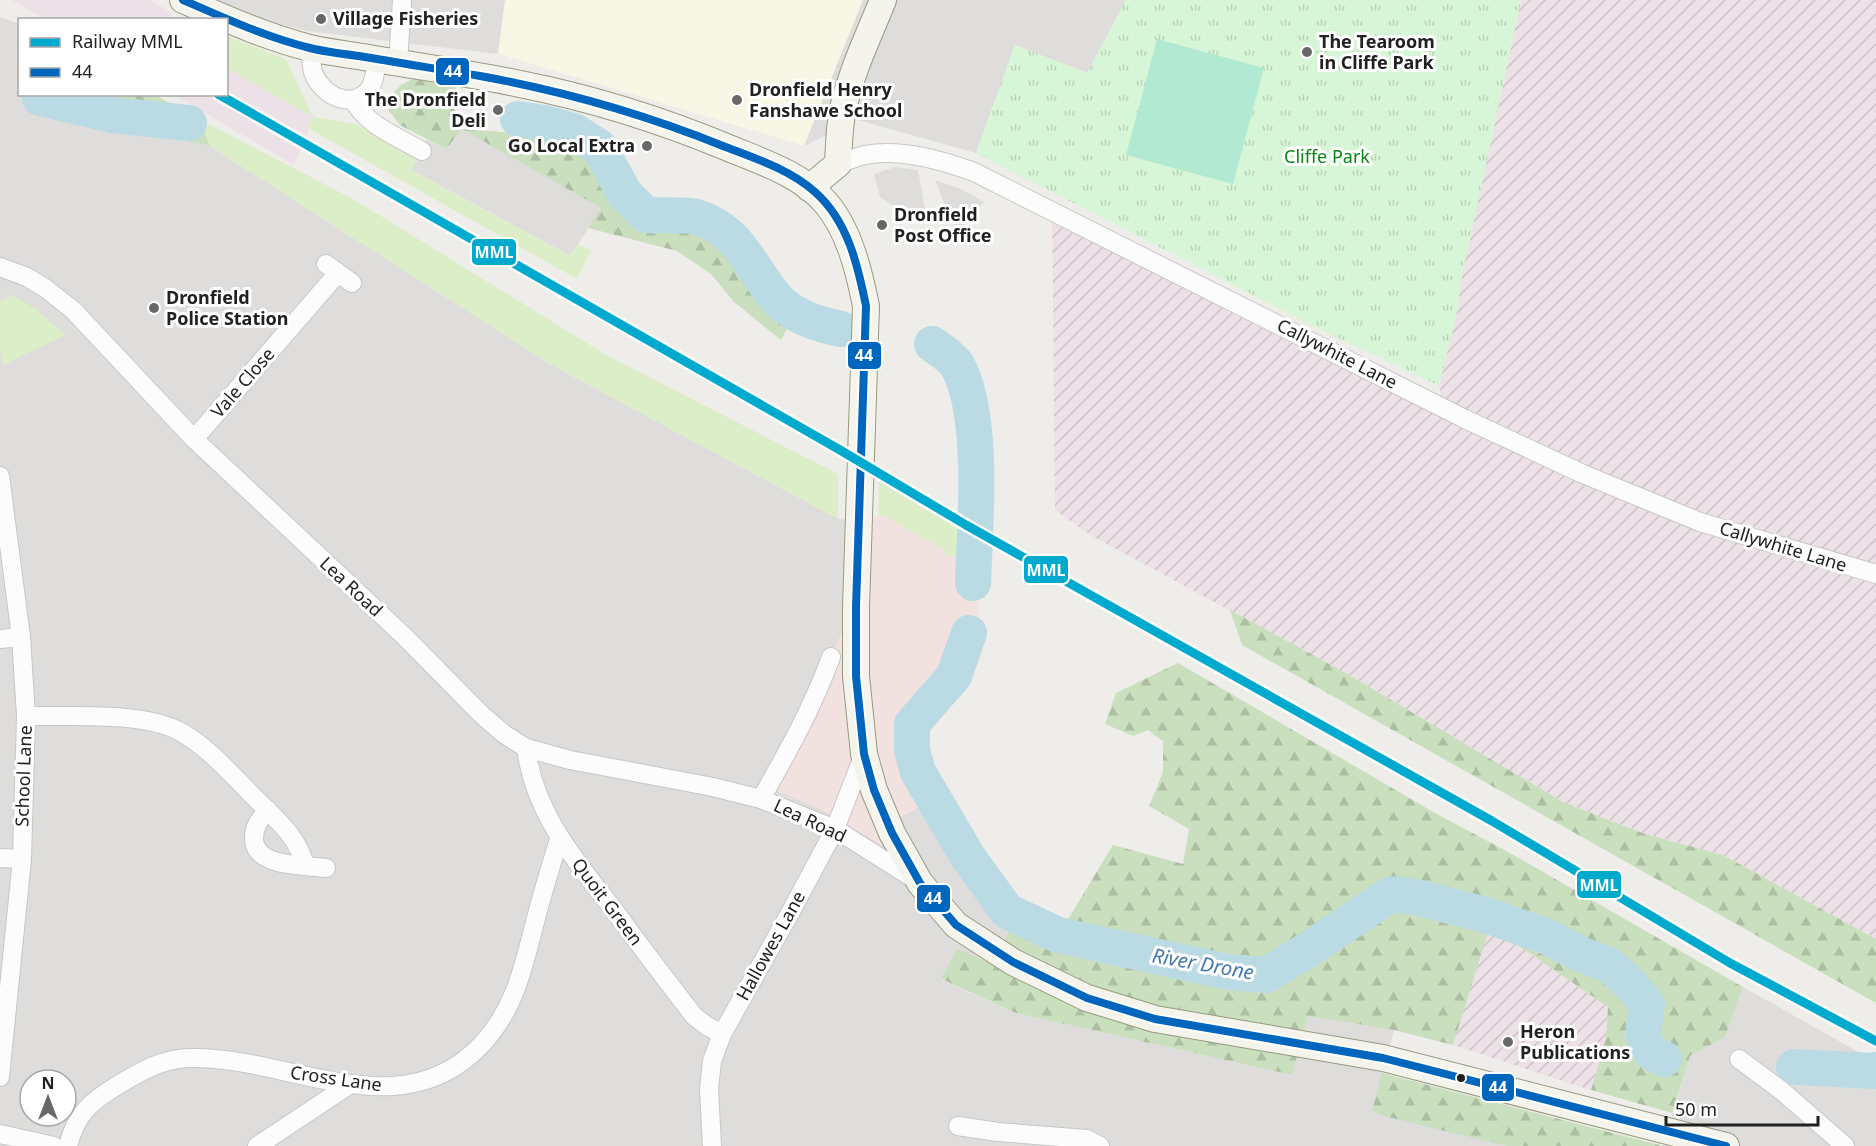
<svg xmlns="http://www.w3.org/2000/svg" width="1876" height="1146" font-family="'Noto Sans',sans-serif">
<defs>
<pattern id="industrial-furrows" width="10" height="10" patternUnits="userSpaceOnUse" patternTransform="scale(1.5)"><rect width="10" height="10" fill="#ede1e8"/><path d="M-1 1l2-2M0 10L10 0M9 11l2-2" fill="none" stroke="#cbc1c7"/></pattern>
<pattern id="forest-firs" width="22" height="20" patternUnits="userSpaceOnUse" patternTransform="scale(1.5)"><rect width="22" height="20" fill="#c9dfbd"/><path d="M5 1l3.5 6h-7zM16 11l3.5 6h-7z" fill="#acbfa2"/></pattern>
<pattern id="park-tufts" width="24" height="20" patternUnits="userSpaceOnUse" patternTransform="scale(1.5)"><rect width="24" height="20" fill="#d7f6d7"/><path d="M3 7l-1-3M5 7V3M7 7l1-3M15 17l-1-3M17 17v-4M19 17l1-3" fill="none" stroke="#b8d3b8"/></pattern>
</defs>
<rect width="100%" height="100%" fill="#efedea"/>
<!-- residential -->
<g fill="#dedddb" fill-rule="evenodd">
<polygon points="210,0 1126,0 1087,73 1015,45 976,153 858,120 804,146 498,54 306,31 272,22"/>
<path d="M0,17L19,24L20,94L30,95L29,102L210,146L550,364L838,519L851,520L845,626L771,788L826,811L881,845L894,820L946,794L1003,897L1021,904L994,965L957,950L941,980L1016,1013L1292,1075L1308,1016L1394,1030L1373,1111L1506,1146H0ZM30,1080H66V1116H30Z"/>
<polygon points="462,129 602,208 570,256 412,170 427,140 446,149"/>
<polygon points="895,167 918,170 925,209 905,214 880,197 874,174"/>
<polygon points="935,180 961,189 984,202 960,231 952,223"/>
<polygon points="1743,987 1876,1062 1876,1146 1663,1146 1690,1056 1725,1037"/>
</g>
<!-- commercial -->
<polygon fill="#f1e1df" points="885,516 946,551 944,555 983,559 975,639 968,660 946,694 916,725 946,794 894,820 888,844 881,845 826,812 771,788 845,626 851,520"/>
<!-- industrial -->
<g fill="url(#industrial-furrows)">
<polygon points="1521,0 1876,0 1876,939 1723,855 1645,834 1563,802 1344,672 1090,535 1055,510 1052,202 1441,396 1439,386 1458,308 1460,286"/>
<polygon points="1489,925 1608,1007 1606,1038 1591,1090 1453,1045"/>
</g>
<!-- education -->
<polygon fill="#f8f7e6" points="505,0 863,0 804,146 498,54"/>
<!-- railway -->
<g fill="#ede1e8">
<polygon points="12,0 151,0 173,14 171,20 45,19"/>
<polygon points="227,67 315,116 294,165 174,95 226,94"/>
</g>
<!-- grass -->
<g fill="#dbeec7">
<polygon points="226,36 286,59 313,117 356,124 417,159 412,170 569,256 578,244 591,251 577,279 308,128 313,117 227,68"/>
<polygon points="199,119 353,199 608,356 838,474 838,519 550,364 210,146"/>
<polygon points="11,295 36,309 65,335 3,365 0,347 0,301"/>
<polygon points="879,478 982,537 983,559 944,555 946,551 885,516 878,516"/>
</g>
<!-- forest -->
<g fill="url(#forest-firs)">
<polygon points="413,79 455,86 454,123 462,129 515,133 518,119 545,123 574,131 599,147 625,194 646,215 695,217 721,229 744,249 758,273 802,299 781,340 734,302 711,274 677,251 588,228 601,208 462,129 446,149 400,125 389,111 389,98 401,85"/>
<polygon points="30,95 155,95 199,119 210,146 29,102"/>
<polygon points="1230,610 1344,672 1563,802 1645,834 1723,855 1876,939 1876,1003 1242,645"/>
<polygon points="1178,663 1435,813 1510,853 1743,987 1725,1037 1690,1056 1672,1113 1591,1090 1606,1038 1608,1007 1490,926 1453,1045 1394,1030 1308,1016 1292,1075 1016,1013 941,979 957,949 994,964 1021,904 1064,926 1113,845 1183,864 1189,829 1149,806 1163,772 1163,741 1148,730 1133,736 1105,724 1116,693"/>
<polygon points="1382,1073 1663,1146 1506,1146 1384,1116 1372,1111"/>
</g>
<!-- park -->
<polygon fill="url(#park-tufts)" points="1126,0 1521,0 1460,286 1458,308 1439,386 1313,326 976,153 1015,45 1087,73"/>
<!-- pitch -->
<polygon fill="#b2e9d2" points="1157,39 1264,68 1233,184 1126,155"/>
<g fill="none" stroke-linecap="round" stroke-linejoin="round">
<!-- river -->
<g stroke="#bbdbe4" stroke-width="36">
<polyline points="41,94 40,98 112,115 189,123"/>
<path d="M518,119L545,123L574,131L599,147L625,194L646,215C659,216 685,214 697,217C743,232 750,270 779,301C795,317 820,325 841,329"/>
<path d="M932,344C940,350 952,357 957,365C985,414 975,526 973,583"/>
<path d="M969,633L954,676L912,724V750L918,772L968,857L1007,911L1058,935L1228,972L1266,975L1306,951L1391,894L1416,897L1489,916L1548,937L1580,954L1609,965L1631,985L1647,1004C1644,1028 1636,1048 1664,1059"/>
<polyline points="1794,1067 1874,1071 1876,1070"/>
</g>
<defs>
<g id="minor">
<path d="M311,48C311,56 311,65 313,72C320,93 349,111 368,91C375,83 375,69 377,60"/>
<polyline points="398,63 402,0"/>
<path d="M353,100C368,126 396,136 422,151"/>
<path d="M838,164C847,161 856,157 865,155C900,148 941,160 974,172L1465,419L1583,474L1700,522L1876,574"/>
<polyline points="326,264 352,283"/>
<polyline points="0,267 27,277 45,288 73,310 194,439 404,636 481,714 504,734 526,748 570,760 713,787 761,799 835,829 919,882"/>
<polyline points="194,439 338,273"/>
<polyline points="0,476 21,637 26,716 22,859 0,1077"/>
<polyline points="0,639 21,637"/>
<path d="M26,716C69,717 143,711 181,732C209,748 231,774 253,796C275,818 297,835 305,865"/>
<path d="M526,748C534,813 575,860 614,910C640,946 667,981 694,1016L707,1026L722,1034"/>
<path d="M761,799C787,753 813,707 831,657"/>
<path d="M268,810C259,820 254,826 254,839C255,868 305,865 326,868"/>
<polyline points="0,858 22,859"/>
<polyline points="1739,1059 1782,1091 1845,1146"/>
<polyline points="958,1126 998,1132 1087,1139 1100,1146"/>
<polyline points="0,1134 54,1146"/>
<path d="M68,1146C76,1114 90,1102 118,1085C141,1071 162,1059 189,1058C288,1055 402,1133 484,1042C516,1006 523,967 535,922C542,894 551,866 559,839"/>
<polyline points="257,1146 349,1085"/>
<polyline points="712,1146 709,1089 712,1061 722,1034 790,913 835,829 864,754"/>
</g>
<g id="secondary">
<path d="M183,0C224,18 266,37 310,48C327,52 346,54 363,57C415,66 468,73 520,84C591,98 664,121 731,149C763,162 802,175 825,202C849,229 859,271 866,306L856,607V676L864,754L874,790L892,833L920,883L956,925L1013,962L1087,998L1155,1019L1383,1058L1726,1146"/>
<path d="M809,188L838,164C839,146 839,127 843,109C851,72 869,35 883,0"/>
</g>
</defs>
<!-- minor casing -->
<use href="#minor" stroke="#c8c7c6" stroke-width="20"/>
<!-- secondary casing -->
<use href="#secondary" stroke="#989a80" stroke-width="28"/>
<!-- minor -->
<use href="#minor" stroke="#fdfcfc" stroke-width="18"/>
<!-- secondary -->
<use href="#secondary" stroke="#f4f4ec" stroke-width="26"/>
<defs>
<path id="bus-1" d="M183,0C224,18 266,37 310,48C326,52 343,54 359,56C399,63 439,69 480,76C563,91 644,114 723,146C754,158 789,169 815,192C848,221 858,266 866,306L856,607V676L864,754L874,790L892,833L920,883L956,925L1013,962L1087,998L1155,1019L1383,1058L1726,1146"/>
</defs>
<!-- bus-1 casing -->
<use href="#bus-1" stroke="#fff" stroke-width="12"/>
<!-- bus-1 -->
<use href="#bus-1" stroke="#0065bd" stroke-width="8"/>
<defs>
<polyline id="rail-1" points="218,94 840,450 966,525 1492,821 1730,963 1876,1041"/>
</defs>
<!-- rail-1 casing -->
<use href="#rail-1" stroke="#fff" stroke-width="14"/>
<!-- rail-1 -->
<use href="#rail-1" stroke="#00a9ce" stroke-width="9"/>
</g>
<!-- markers -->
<g fill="#696867" stroke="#fff" stroke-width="2">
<circle cx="321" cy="19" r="6"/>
<circle cx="1307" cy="52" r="6"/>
<circle cx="737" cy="100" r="6"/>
<circle cx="498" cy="110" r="6"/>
<circle cx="647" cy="146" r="6"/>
<circle cx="882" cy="225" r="6"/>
<circle cx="154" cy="308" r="6"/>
<circle cx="1508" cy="1042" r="6"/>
</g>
<circle fill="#212121" stroke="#fff" stroke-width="2" cx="1461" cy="1078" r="5"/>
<g text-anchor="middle" stroke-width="6" stroke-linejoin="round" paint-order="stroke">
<!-- poi labels -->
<g font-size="18" font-weight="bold" fill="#212121" stroke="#fff" text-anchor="start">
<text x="333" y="25">Village Fisheries</text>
<text x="1319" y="48">The Tearoom<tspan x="1319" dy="21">in Cliffe Park</tspan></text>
<text x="749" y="96">Dronfield Henry<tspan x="749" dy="21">Fanshawe School</tspan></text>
<text x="486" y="106" text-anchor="end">The Dronfield<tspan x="486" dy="21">Deli</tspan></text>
<text x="635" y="152" text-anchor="end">Go Local Extra</text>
<text x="894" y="221">Dronfield<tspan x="894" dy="21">Post Office</tspan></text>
<text x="166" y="304">Dronfield<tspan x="166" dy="21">Police Station</tspan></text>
<text x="1520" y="1038">Heron<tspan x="1520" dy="21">Publications</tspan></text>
</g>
<!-- park labels -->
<g font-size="18" fill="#058811" stroke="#fff">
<text x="1327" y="163">Cliffe Park</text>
</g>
<!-- street labels -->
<g font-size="18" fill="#212121" stroke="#fff">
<text transform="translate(1337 354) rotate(27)" y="6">Callywhite Lane</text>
<text transform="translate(243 383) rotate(-49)" y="6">Vale Close</text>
<text transform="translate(1783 547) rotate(17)" y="6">Callywhite Lane</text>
<text transform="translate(351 587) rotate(43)" y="6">Lea Road</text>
<text transform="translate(24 776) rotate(-88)" y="6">School Lane</text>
<text transform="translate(810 821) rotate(25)" y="6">Lea Road</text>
<text transform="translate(607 902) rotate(53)" y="6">Quoit Green</text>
<text transform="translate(771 946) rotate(-61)" y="6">Hallowes Lane</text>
<text transform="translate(336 1079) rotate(8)" y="6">Cross Lane</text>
</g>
<!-- water labels -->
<g font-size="20" font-style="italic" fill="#4379af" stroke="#fff">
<text transform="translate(1203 964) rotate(10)" y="7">River Drone</text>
</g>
</g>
<g stroke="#fff" stroke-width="2">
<rect x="435" y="57" width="35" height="29" rx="6" fill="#0065bd"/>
<rect x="471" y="238" width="46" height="28" rx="6" fill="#00a9ce"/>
<rect x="847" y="341" width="35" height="29" rx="6" fill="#0065bd"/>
<rect x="1023" y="555" width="46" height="29" rx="6" fill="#00a9ce"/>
<rect x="1576" y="870" width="46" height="29" rx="6" fill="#00a9ce"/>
<rect x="916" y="884" width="35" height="29" rx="6" fill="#0065bd"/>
<rect x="1481" y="1073" width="34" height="29" rx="6" fill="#0065bd"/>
</g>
<g font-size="16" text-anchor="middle" font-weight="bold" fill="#fff">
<text x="453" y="77">44</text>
<text x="494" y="258">MML</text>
<text x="864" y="361">44</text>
<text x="1046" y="576">MML</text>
<text x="1599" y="891">MML</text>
<text x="933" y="904">44</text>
<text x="1498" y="1093">44</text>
</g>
<!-- legend -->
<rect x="18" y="18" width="210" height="78" fill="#ffffff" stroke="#a6a6a6" stroke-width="1.5"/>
<rect x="30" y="38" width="30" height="9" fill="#00a9ce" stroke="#a6a6a6" stroke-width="1.5"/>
<text x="72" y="48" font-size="18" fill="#212121">Railway MML</text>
<rect x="30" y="68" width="30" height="9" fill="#0065bd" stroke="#a6a6a6" stroke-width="1.5"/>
<text x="72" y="78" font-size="18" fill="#212121">44</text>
<!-- north arrow -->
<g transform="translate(48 1098)"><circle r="28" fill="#ffffff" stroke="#a6a6a6" stroke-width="1.5"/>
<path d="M0-4.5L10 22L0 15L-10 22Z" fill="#696867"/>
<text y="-9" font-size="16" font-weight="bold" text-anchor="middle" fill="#212121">N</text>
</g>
<!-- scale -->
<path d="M1666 1116v9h152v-9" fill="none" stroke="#212121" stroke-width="3"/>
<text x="1675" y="1116" font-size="18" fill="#212121" stroke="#ffffff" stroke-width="4.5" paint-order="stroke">50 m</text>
</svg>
